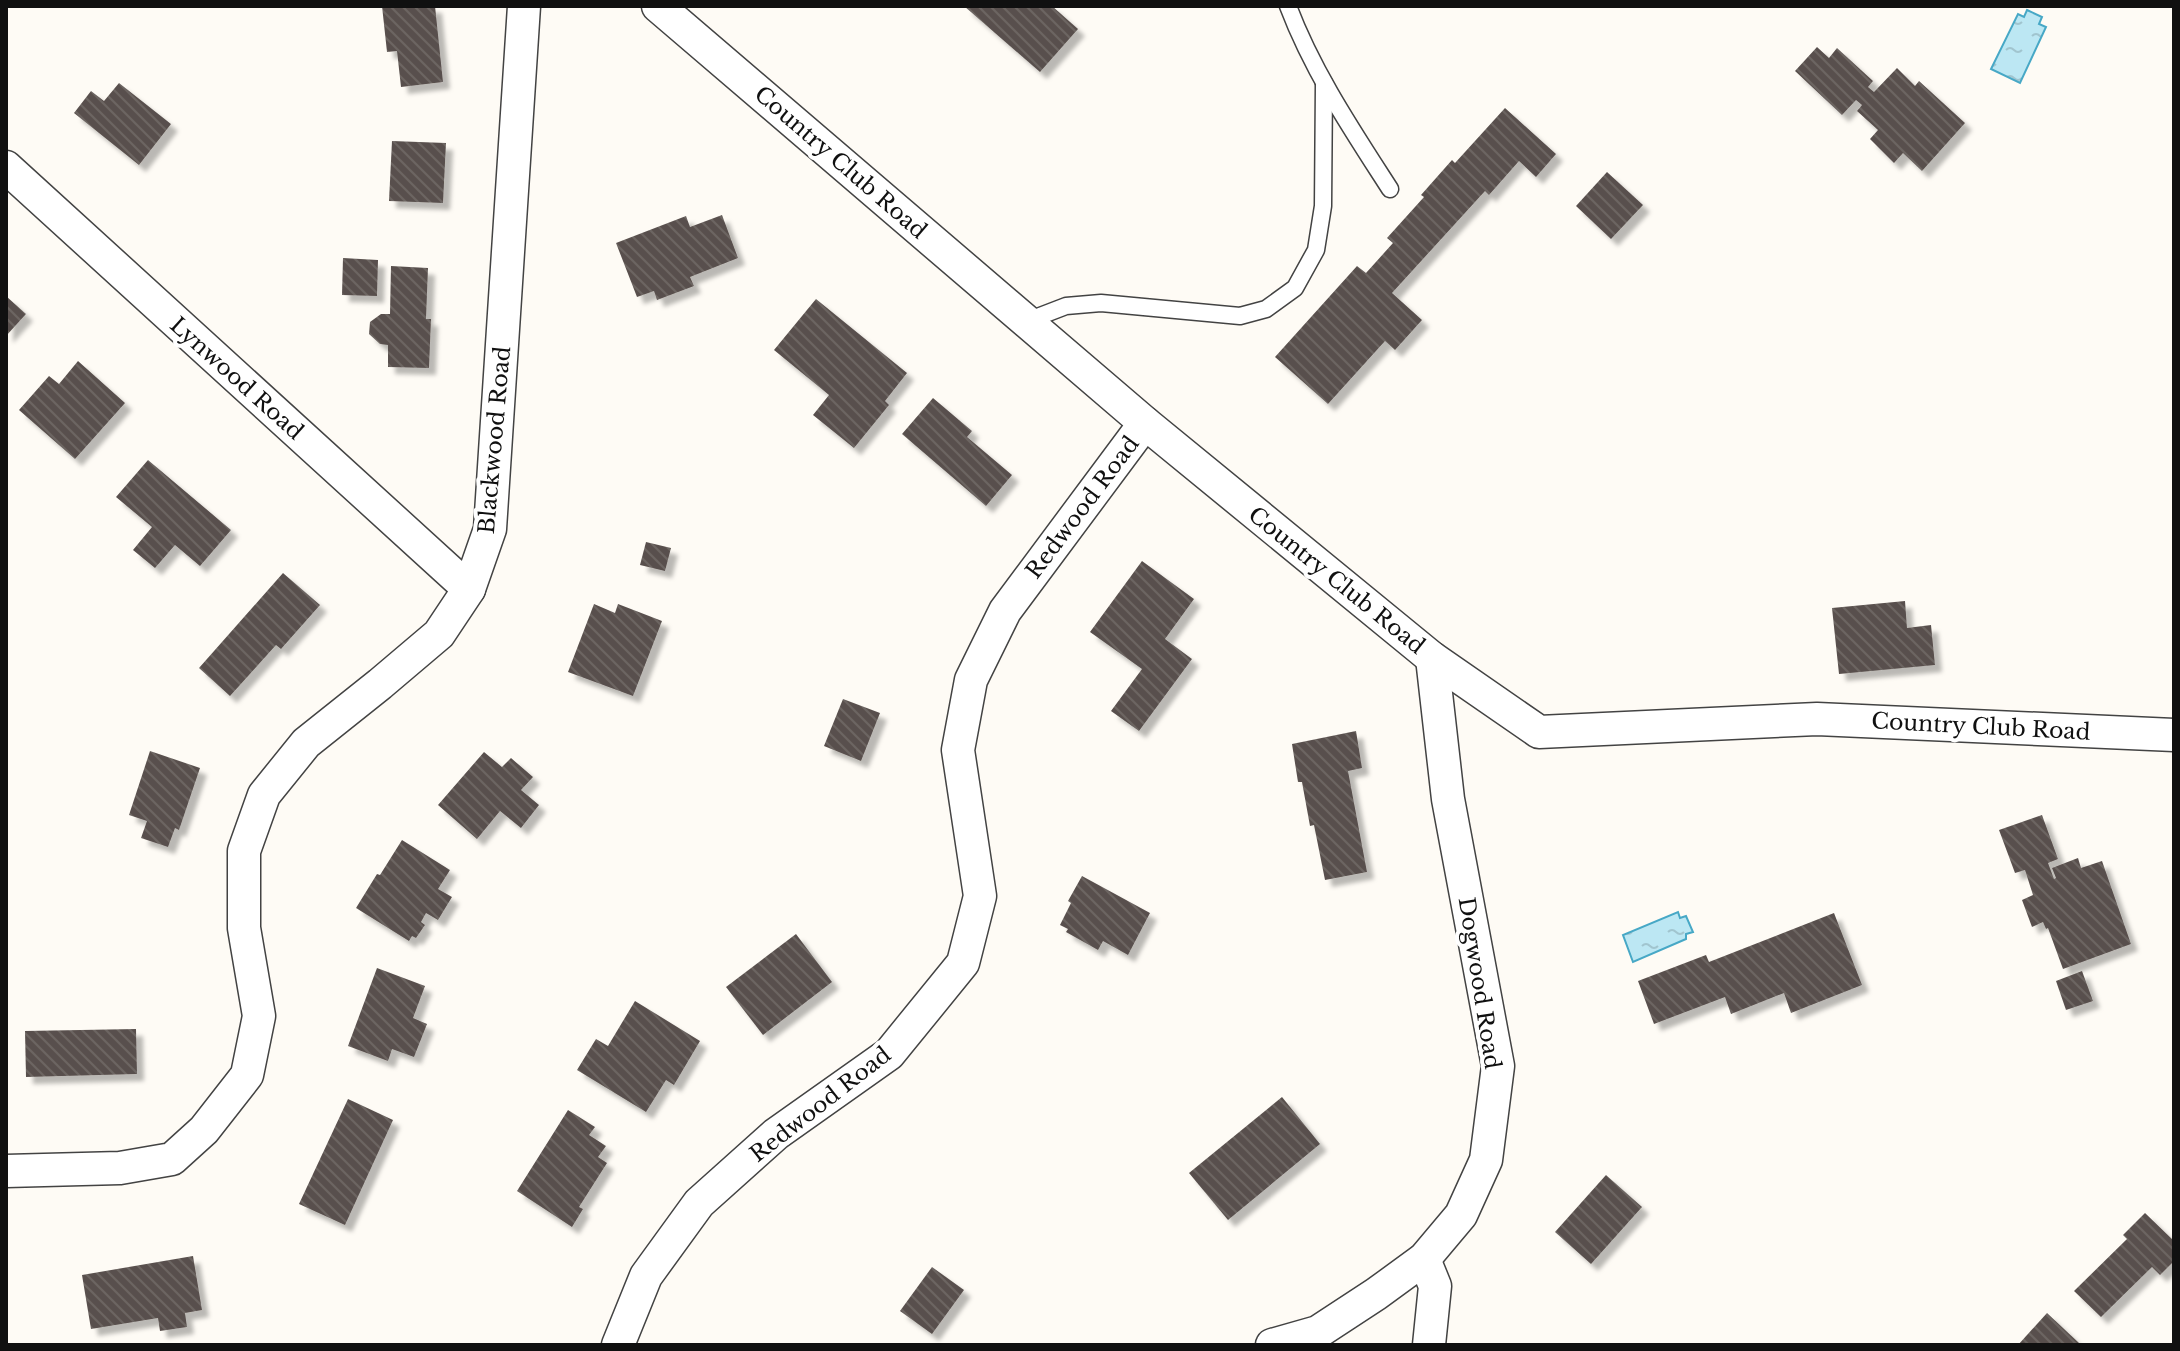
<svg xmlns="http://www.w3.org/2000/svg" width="2180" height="1351" font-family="'Libre Baskerville',serif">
<defs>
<pattern id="water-ripples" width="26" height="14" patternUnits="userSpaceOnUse" patternTransform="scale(2)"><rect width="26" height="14" fill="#bce7f3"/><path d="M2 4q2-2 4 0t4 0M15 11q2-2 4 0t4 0" fill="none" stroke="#a1c5cf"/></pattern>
<pattern id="building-back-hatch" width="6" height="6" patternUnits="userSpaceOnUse" patternTransform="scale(2)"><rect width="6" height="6" fill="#59504d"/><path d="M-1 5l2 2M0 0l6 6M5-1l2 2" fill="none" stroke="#6c6562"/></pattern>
<filter id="shadow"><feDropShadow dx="7" dy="7" stdDeviation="2" flood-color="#0004"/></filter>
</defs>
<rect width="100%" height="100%" fill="#fefbf5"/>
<!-- water -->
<g fill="url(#water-ripples)" stroke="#47a8c6" stroke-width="2">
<polygon points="2027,10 2042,17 2039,24 2046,27 2020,83 1991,69 2018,14 2024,17"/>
<polygon points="1678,912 1680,918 1686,916 1693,932 1686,934 1686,939 1633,962 1623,935"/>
</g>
<!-- building -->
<g fill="url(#building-back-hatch)" filter="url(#shadow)">
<polygon points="382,6 435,6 443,82 401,87 397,51 387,52"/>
<polygon points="964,6 1052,6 1078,29 1040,72"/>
<polygon points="1817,47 1829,58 1837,48 1873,81 1868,87 1874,92 1897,68 1915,86 1919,81 1965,123 1922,171 1903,153 1894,163 1870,139 1878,130 1857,111 1862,105 1856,100 1842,115 1795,71"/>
<polygon points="119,83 171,124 139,165 74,113 91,91 104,101"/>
<polygon points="1505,108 1556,154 1536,177 1519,161 1489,195 1485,191 1392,293 1422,320 1395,350 1385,341 1328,404 1275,357 1357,266 1366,273 1393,243 1387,238 1424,197 1421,195 1452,160 1455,163"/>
<polygon points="392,141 446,143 443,203 389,201"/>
<polygon points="1607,172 1643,205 1611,239 1576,206"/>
<polygon points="722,215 738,258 690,277 694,286 657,300 654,291 637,297 616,243 686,216 690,227"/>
<polygon points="343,258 378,260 377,296 342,295"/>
<polygon points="391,266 428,268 426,319 431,319 429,368 388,367 388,345 380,344 369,334 370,322 381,314 390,314"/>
<polygon points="6,296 26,314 6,336"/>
<polygon points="816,299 907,373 885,401 889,405 854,448 813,415 829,395 774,350"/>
<polygon points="78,361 125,403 75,459 19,410 49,376 59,384"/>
<polygon points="933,398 972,431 967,437 1012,475 986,506 902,434"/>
<polygon points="148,460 231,530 200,566 175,545 155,568 133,550 152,527 116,497"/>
<polygon points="646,542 671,548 665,571 640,565"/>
<polygon points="1142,561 1194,599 1165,639 1192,659 1139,731 1111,711 1142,669 1090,632"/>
<polygon points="283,573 320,605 281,649 276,645 230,696 199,668"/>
<polygon points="1905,601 1907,628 1931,625 1935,665 1839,674 1832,608"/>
<polygon points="594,604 615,613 618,604 662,621 633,696 568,672"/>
<polygon points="843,699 880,713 861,761 824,746"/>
<polygon points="1356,731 1362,768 1348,771 1367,872 1325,880 1314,825 1310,826 1302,782 1298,782 1292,744"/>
<polygon points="150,751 200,768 179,830 175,828 168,847 141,838 147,821 129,815"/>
<polygon points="484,752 502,767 511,758 533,777 521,790 539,805 521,828 500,811 477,839 438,805"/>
<polygon points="2042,815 2058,859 2048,863 2054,879 2056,878 2052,868 2078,858 2081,868 2102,861 2131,944 2063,969 2048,928 2046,929 2043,922 2032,927 2022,900 2033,895 2025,870 2015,873 1999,830"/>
<polygon points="402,840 450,870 438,889 452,897 438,920 426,913 421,922 425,925 416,938 412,936 409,941 356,908 377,874 380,875"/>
<polygon points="1082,876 1150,913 1128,955 1103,941 1098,950 1066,932 1068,929 1060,925 1071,903 1068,901"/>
<polygon points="1834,913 1862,985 1791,1013 1784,993 1731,1014 1725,997 1654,1024 1638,981 1706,955 1709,962"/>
<polygon points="796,934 832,982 763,1035 726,987"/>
<polygon points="377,968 425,986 413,1018 427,1024 414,1057 392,1049 388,1061 348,1046"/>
<polygon points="2082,971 2093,1001 2066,1010 2056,981"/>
<polygon points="635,1001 700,1041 674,1085 666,1080 646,1112 577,1070 596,1039 608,1046"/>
<polygon points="136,1029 137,1074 26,1077 25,1031"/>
<polygon points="1282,1097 1320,1144 1228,1220 1189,1173"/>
<polygon points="348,1099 393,1120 345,1225 299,1204"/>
<polygon points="568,1110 595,1127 589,1135 606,1146 598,1157 607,1163 579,1207 583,1209 572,1227 517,1191"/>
<polygon points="1606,1175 1642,1207 1591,1264 1555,1232"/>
<polygon points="2145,1213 2174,1241 2174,1261 2160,1275 2152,1267 2101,1317 2074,1291 2127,1239 2123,1235"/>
<polygon points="193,1256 202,1310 185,1313 187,1327 160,1331 158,1318 91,1329 82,1275"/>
<polygon points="932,1267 964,1290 932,1334 900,1311"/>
<polygon points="2047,1313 2079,1343 2077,1345 2018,1345"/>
</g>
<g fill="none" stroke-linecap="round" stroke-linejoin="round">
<defs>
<g id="service">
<path d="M1288,6C1313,72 1352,130 1390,189"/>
<polyline points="1027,321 1066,306 1101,303 1240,316 1266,309 1295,288 1316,250 1323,206 1324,83"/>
</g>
<g id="minor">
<polyline points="658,6 1145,423 1432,658 1539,732 1817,719 2174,735"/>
<polyline points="6,167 469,589"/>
<polyline points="6,1171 120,1168 172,1159 204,1130 247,1075 259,1016 244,928 244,851 264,795 306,743 380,684 439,634 469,589 490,529 524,6"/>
<polyline points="1424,1259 1435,1286 1429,1345"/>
<polyline points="618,1345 646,1276 699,1203 776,1134 889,1054 963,963 980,896 958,750 971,680 1005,611 1145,423"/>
<polyline points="1272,1345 1318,1332 1376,1294 1424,1259 1461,1215 1486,1160 1498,1066 1448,799 1432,658"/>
</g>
</defs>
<!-- service casing -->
<use href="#service" stroke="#434343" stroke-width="19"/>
<!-- minor casing -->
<use href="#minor" stroke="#434343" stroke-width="35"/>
<!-- service -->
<use href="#service" stroke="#fff" stroke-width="16"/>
<!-- minor -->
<use href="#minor" stroke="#fff" stroke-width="32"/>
</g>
<g text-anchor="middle" stroke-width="8" stroke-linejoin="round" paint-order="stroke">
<!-- street labels -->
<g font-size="22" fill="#101010" stroke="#fff">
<text transform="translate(841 162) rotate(41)" y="8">Country Club Road</text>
<text transform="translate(237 378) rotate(42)" y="8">Lynwood Road</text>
<text transform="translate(494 440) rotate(-85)" y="8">Blackwood Road</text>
<text transform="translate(1082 507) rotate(-53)" y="8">Redwood Road</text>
<text transform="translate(1337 580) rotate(39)" y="8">Country Club Road</text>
<text transform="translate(1981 726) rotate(3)" y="8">Country Club Road</text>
<text transform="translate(1480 983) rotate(81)" y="8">Dogwood Road</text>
<text transform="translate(820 1104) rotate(-38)" y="8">Redwood Road</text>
</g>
</g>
<!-- border -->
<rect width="2180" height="1351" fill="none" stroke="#101010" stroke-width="16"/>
</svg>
